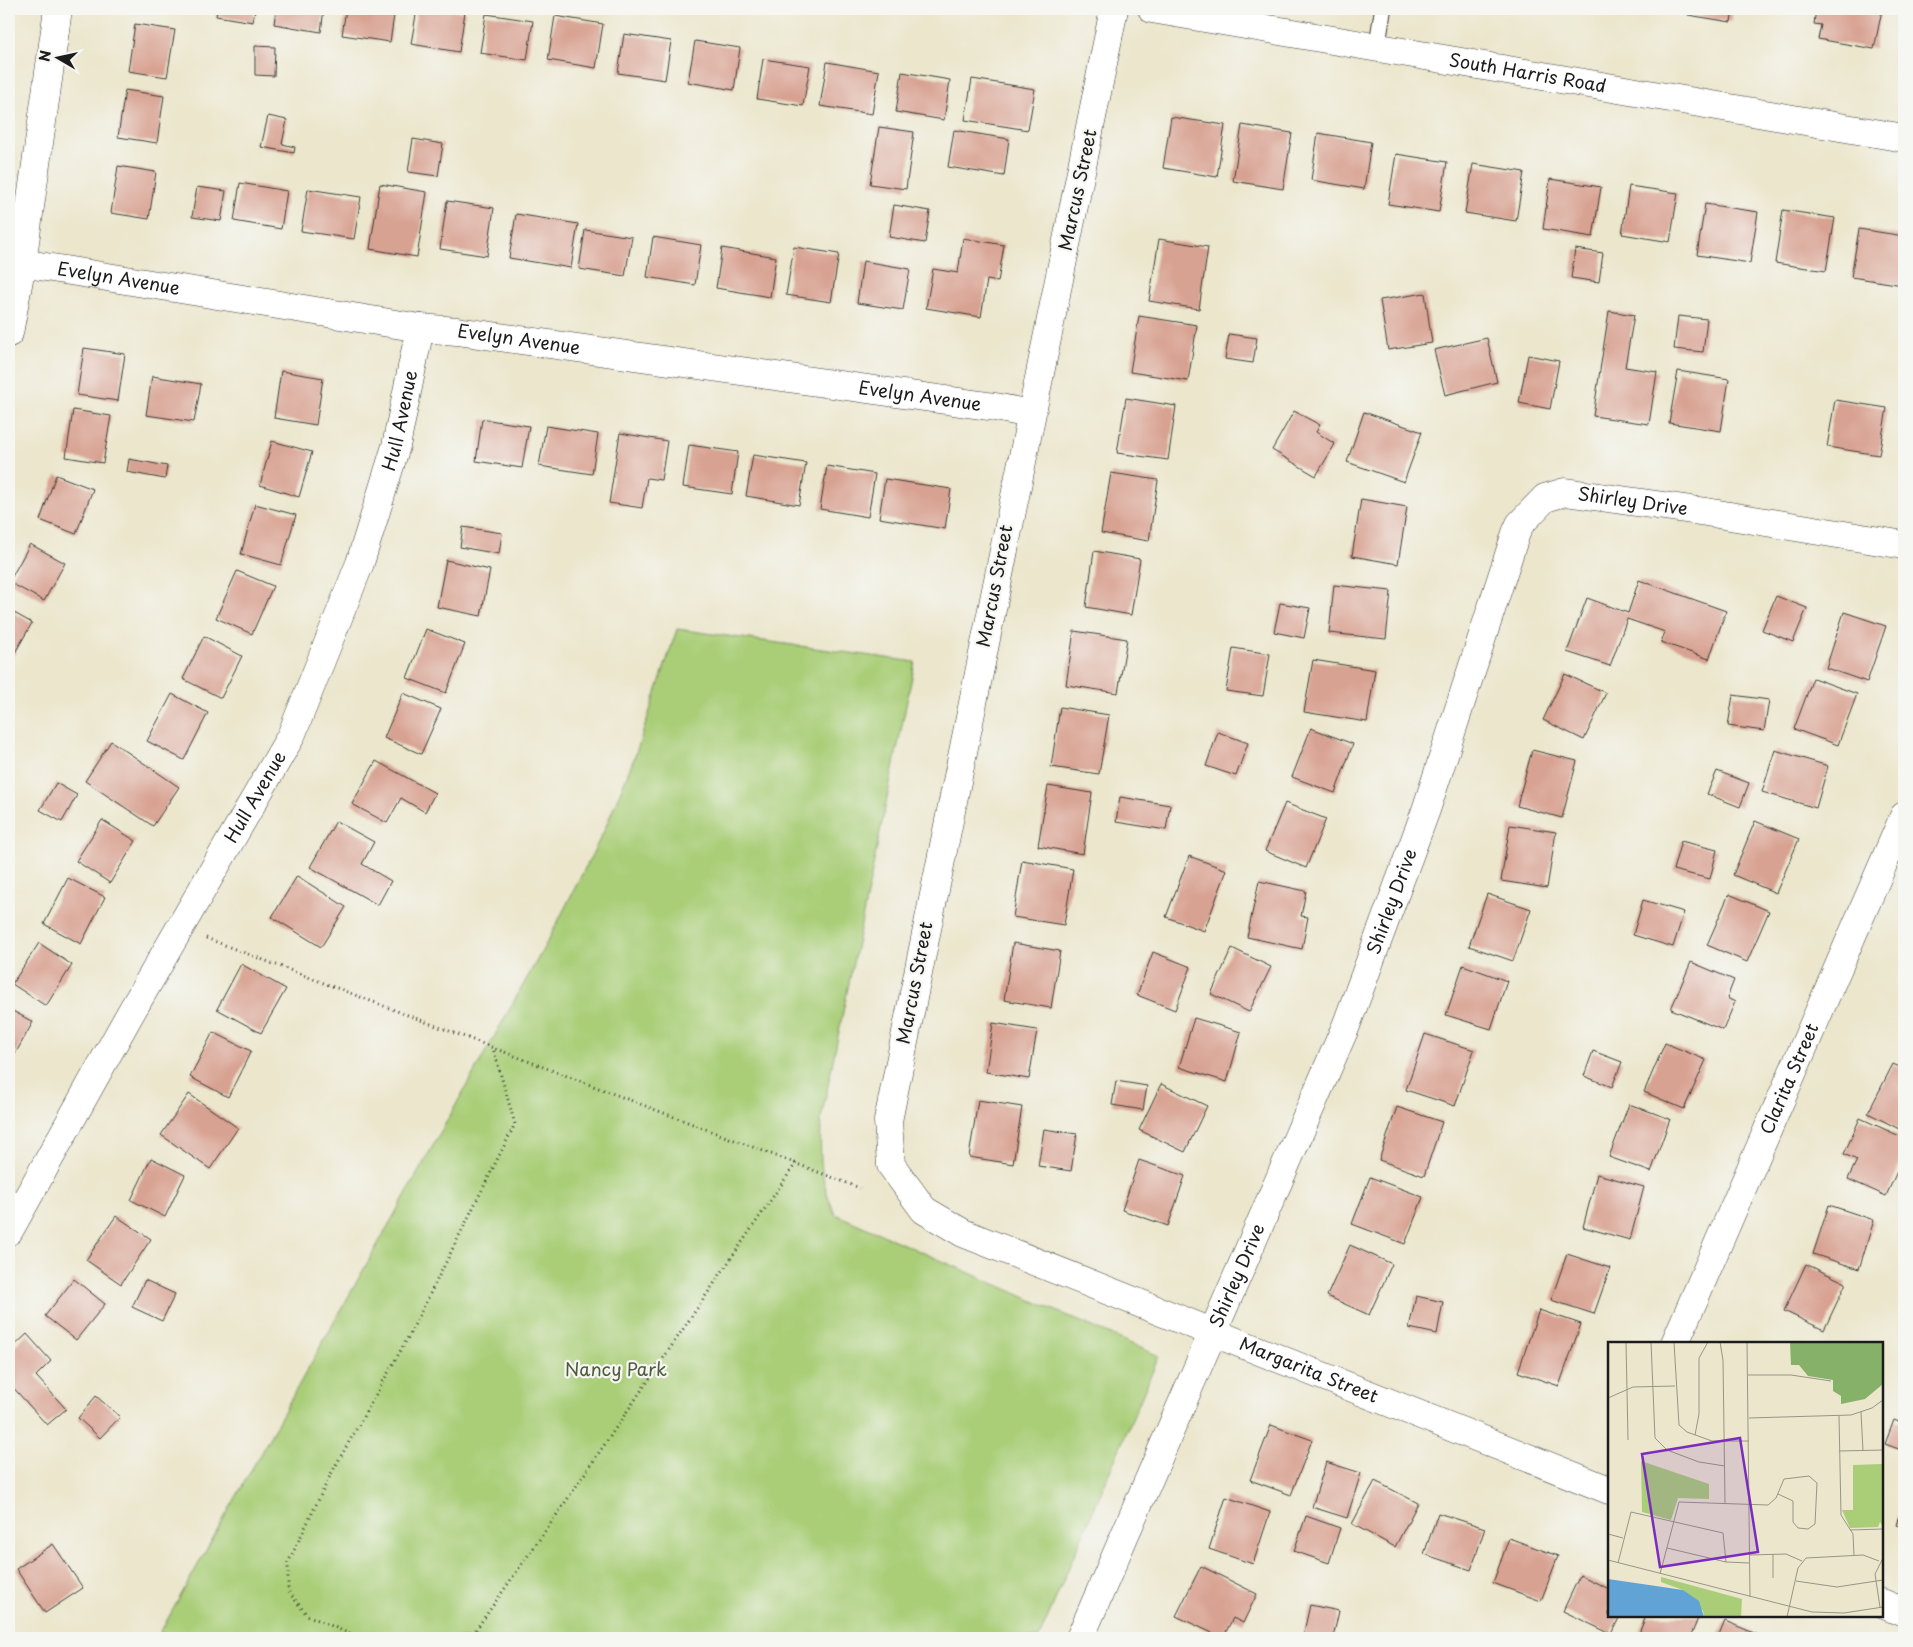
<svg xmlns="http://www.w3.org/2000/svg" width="1913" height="1647" font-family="'Playpen Sans',sans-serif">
<rect width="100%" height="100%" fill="#f6f6f2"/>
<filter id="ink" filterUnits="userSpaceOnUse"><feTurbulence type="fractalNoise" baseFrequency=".02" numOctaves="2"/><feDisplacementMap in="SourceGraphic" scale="10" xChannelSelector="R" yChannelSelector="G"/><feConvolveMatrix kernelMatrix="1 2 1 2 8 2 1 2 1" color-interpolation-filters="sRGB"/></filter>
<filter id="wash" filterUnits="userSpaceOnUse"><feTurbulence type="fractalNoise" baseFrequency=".0096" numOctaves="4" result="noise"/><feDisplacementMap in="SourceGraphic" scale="20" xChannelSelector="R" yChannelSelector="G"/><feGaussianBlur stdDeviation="1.12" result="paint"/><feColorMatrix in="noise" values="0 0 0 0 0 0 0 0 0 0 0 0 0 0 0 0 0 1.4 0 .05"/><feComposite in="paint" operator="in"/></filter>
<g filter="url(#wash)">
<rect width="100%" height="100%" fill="#ebe6cc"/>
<!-- green -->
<path fill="#a9ce77" stroke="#62754a" d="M677,629L915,662L821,1119C820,1159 819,1177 835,1214L1159,1356L1039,1638H157L550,937L604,831L635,756Z"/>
<g id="blocks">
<!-- building -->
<g fill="#d8a292">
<polygon points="217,9 255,9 253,22 216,16"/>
<polygon points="276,9 324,9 321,32 274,24"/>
<polygon points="346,9 395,9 390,42 342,35"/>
<polygon points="417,9 442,9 465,12 459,52 411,44"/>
<polygon points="1621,9 1639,9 1638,12"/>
<polygon points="1689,9 1733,9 1731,22 1688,15"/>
<polygon points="1816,9 1882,10 1874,49 1818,39 1821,25 1814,24"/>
<polygon points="486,14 533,21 527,60 480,53"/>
<polygon points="555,16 603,24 596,68 548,60"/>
<polygon points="135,24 175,30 167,77 128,71"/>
<polygon points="624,34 671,41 665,80 618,73"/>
<polygon points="695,41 740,48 734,90 688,82"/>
<polygon points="255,46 275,47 274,76 255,75"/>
<polygon points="763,59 810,66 803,106 757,99"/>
<polygon points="827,62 879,71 872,114 820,106"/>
<polygon points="902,72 950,80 944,120 896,112"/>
<polygon points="972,79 1035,89 1028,130 965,120"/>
<polygon points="125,90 164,96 157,143 118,137"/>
<polygon points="268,116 287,120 282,144 295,147 294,153 261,147"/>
<polygon points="1171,117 1225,125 1217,177 1163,168"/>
<polygon points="1242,125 1292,133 1283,189 1233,181"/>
<polygon points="879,127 914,132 906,189 870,184"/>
<polygon points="954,130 1009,139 1004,176 948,167"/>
<polygon points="1318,133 1371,142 1364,189 1311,180"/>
<polygon points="413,139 443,144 438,176 408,172"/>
<polygon points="1396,154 1447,162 1439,212 1388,204"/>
<polygon points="1473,164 1524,172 1516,221 1465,213"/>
<polygon points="118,166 156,172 149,219 111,213"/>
<polygon points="1550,179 1601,187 1593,237 1543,229"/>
<polygon points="240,183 287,191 281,229 234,221"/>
<polygon points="380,184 427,192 417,257 370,249"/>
<polygon points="1629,186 1678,193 1670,242 1622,234"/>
<polygon points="197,187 226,191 221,221 192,217"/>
<polygon points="308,189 361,197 354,239 301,231"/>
<polygon points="447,201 494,208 487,256 440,249"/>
<polygon points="1705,204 1758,212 1750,263 1697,255"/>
<polygon points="894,205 930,211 925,243 889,237"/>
<polygon points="1783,210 1835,218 1826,271 1775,263"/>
<polygon points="516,214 578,224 571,268 509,258"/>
<polygon points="1859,229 1904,236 1903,285 1851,277"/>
<polygon points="585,230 632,237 625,276 579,269"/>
<polygon points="653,237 701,245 695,285 647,277"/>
<polygon points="963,238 1004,245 998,282 987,280 981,317 926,308 933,269 958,273"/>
<polygon points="1159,239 1208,247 1199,309 1149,301"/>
<polygon points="794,247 839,254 831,302 786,295"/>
<polygon points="722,248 776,257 770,297 716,288"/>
<polygon points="1575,249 1603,253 1599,282 1571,278"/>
<polygon points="863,261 910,269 903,310 857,303"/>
<polygon points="1425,293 1432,343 1388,350 1380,300"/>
<polygon points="1609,311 1634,315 1625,367 1657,372 1649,424 1593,416"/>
<polygon points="1139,316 1197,325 1188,381 1130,372"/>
<polygon points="1678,316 1707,319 1703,352 1674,349"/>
<polygon points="1229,334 1257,338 1253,363 1225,359"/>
<polygon points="1487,338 1497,382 1445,395 1434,350"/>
<polygon points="84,348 125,354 118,401 77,395"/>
<polygon points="1528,355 1559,361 1550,409 1519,403"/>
<polygon points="281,371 323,378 316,425 274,418"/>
<polygon points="1678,371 1729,379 1721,431 1669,423"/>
<polygon points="152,376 201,384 194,422 146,415"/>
<polygon points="1126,398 1176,406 1168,460 1117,453"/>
<polygon points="1835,400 1887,408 1879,455 1827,447"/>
<polygon points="73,410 111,416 103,463 66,457"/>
<polygon points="1294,411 1320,425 1316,432 1335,444 1316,476 1272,450"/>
<polygon points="1364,412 1422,432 1404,482 1347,462"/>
<polygon points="482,419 529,426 522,468 476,461"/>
<polygon points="546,426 598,434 592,474 539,466"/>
<polygon points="620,433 667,441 661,480 647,478 642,508 609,503"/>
<polygon points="1903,433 1904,433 1904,451 1901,450"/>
<polygon points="272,441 312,452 299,497 260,485"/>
<polygon points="689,445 738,452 732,494 683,487"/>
<polygon points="753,455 806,463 799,505 746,496"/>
<polygon points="129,459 167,466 165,479 127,472"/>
<polygon points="827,466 875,474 868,517 820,509"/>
<polygon points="1111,473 1158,480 1149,541 1101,533"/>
<polygon points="56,475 93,489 76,534 40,520"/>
<polygon points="885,479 951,489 945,529 879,518"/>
<polygon points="1361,499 1407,507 1398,564 1352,556"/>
<polygon points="255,504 296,515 281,565 241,554"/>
<polygon points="463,527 502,533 499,554 460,547"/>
<polygon points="30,544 65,563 44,601 9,582"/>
<polygon points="1094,551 1140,559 1131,615 1086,607"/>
<polygon points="446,560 490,570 481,616 437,607"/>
<polygon points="237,571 273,586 252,634 216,618"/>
<polygon points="1639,580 1726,611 1709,659 1661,642 1665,632 1627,619 1610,666 1567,652 1587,598 1628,613"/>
<polygon points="1334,585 1391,591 1386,639 1329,633"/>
<polygon points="1776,596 1807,608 1793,642 1762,630"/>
<polygon points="1280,603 1310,608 1304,638 1274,632"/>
<polygon points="9,610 32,623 9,663"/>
<polygon points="1844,612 1886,626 1867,682 1826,668"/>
<polygon points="426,629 465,644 446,693 407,678"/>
<polygon points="1074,631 1127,639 1118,693 1066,685"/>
<polygon points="204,636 242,656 221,698 183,679"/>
<polygon points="1233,648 1270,654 1263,696 1226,691"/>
<polygon points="1313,660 1375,670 1367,722 1304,712"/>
<polygon points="1565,674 1606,693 1584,740 1543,720"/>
<polygon points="1813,678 1857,694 1838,745 1794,729"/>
<polygon points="403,693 441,709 421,754 384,738"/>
<polygon points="172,694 208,713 184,760 147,741"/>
<polygon points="1733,695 1769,700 1764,731 1728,726"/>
<polygon points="1060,707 1109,715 1099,774 1051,767"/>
<polygon points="1311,728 1353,744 1335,793 1292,777"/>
<polygon points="1218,732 1248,743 1236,776 1206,766"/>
<polygon points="111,741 179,787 153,826 85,781"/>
<polygon points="1532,750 1577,761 1562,818 1517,806"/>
<polygon points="1775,750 1828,766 1816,808 1762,792"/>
<polygon points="376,761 435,793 425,812 401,798 387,823 352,804"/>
<polygon points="1717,771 1749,783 1740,807 1707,794"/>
<polygon points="56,783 77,795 62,822 40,810"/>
<polygon points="1048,786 1092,793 1083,854 1038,846"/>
<polygon points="1120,797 1170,805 1166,830 1116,822"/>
<polygon points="1285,803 1326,819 1306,868 1265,851"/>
<polygon points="102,820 136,841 110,883 76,861"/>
<polygon points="336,821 374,842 362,864 391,881 378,905 310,867"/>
<polygon points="1755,821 1799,839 1776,893 1733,875"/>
<polygon points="1510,825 1556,832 1547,888 1501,881"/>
<polygon points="1681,841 1717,850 1710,879 1673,870"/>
<polygon points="1189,856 1227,870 1204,931 1166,917"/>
<polygon points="1022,860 1073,869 1064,925 1013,917"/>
<polygon points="297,876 346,907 321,947 272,917"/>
<polygon points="68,878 105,897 81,944 44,924"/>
<polygon points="1259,881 1306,891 1301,916 1308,917 1302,949 1247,937"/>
<polygon points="1487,894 1531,909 1513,961 1469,946"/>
<polygon points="1729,894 1769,911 1747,962 1707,945"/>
<polygon points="1643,900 1684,912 1673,947 1633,935"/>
<polygon points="39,943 72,965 46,1006 12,984"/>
<polygon points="1013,943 1060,951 1051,1008 1004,1000"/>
<polygon points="1232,948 1271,967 1249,1012 1211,994"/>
<polygon points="1153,952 1191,967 1175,1010 1137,995"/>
<polygon points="1691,962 1734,980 1727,998 1735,1002 1723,1030 1671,1009"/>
<polygon points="241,964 286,989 261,1033 217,1009"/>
<polygon points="1463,965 1507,981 1491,1029 1446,1015"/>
<polygon points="9,1009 33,1022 9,1065"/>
<polygon points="1194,1018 1241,1032 1227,1082 1179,1067"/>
<polygon points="993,1023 1037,1030 1029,1079 986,1072"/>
<polygon points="213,1032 251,1051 228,1097 190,1077"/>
<polygon points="1425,1034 1474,1050 1455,1106 1406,1090"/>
<polygon points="1665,1043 1706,1060 1684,1109 1644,1092"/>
<polygon points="1593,1051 1622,1062 1612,1087 1584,1076"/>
<polygon points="1893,1064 1904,1069 1904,1119 1899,1129 1868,1113"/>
<polygon points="1116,1081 1147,1086 1143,1110 1112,1105"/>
<polygon points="1161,1084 1207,1106 1185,1152 1139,1130"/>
<polygon points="189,1094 238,1128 210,1169 161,1135"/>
<polygon points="978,1100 1022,1107 1013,1164 969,1157"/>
<polygon points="1629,1104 1670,1119 1651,1172 1609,1157"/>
<polygon points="1397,1107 1442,1122 1424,1176 1379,1160"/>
<polygon points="1860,1118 1904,1138 1904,1156 1886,1196 1848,1179 1857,1160 1844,1154"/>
<polygon points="1044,1129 1077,1134 1071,1171 1038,1166"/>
<polygon points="151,1158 185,1175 165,1217 131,1200"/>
<polygon points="1139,1160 1185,1176 1168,1226 1122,1210"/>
<polygon points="1597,1174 1644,1187 1630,1240 1583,1227"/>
<polygon points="1370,1177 1423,1197 1405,1244 1352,1224"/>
<polygon points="1829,1205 1874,1220 1859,1269 1813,1254"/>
<polygon points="116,1216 151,1239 121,1284 86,1260"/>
<polygon points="1350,1245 1392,1264 1369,1315 1327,1296"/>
<polygon points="1567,1254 1610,1268 1594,1314 1551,1300"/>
<polygon points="1806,1264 1846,1283 1824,1330 1784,1311"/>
<polygon points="74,1279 105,1304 76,1340 45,1316"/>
<polygon points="145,1280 175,1294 162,1321 132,1307"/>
<polygon points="1416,1296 1443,1302 1437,1334 1409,1328"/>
<polygon points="1539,1310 1581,1324 1559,1386 1518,1372"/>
<polygon points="27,1334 51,1361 36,1376 66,1409 47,1425 9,1383 9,1351"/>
<polygon points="96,1396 120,1417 100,1438 78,1418"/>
<polygon points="1894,1420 1904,1424 1904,1451 1885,1444"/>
<polygon points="1271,1425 1312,1440 1291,1495 1250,1480"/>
<polygon points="1326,1462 1361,1473 1347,1518 1312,1507"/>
<polygon points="1375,1481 1418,1503 1395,1547 1352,1524"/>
<polygon points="1226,1497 1270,1512 1253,1564 1209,1549"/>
<polygon points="1904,1502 1904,1527 1896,1524"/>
<polygon points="1438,1513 1485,1528 1471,1570 1424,1554"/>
<polygon points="1306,1516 1340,1528 1329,1563 1294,1551"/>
<polygon points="1509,1538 1558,1556 1541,1601 1493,1583"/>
<polygon points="53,1544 83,1588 45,1613 16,1569"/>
<polygon points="1201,1566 1257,1594 1243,1623 1233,1618 1223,1638 1176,1616"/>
<polygon points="1580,1575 1609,1589 1609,1616 1620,1616 1611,1634 1563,1611"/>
<polygon points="1310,1605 1339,1611 1333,1638 1303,1636"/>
<polygon points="1646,1616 1699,1616 1690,1638 1637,1638"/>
<polygon points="1725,1621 1766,1638 1718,1638"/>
</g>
</g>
</g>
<g filter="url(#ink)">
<use href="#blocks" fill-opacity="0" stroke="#3b3a36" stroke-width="1"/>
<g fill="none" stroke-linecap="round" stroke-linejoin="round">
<defs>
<polyline id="lane" points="1377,47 1383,9"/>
<g id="street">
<path id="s1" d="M1114,9L888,1121L891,1165L924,1210L963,1233L1609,1490"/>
<path id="s2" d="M9,261L420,328L457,331L995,407L1031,414"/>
<polyline points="9,333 22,263 58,9"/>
<path id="s3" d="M9,1231L130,1014L291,736L360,563L396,446L420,328"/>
<path id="s4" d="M1675,1343L1904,816"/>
<polyline points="1882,1603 1904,1612"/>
<path id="s5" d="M1080,1638L1346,1026L1426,810L1516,533L1520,524L1545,498L1565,492L1706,512L1904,545"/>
</g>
<g id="secondary">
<path id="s6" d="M1152,9L1904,138"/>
</g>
</defs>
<!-- lane casing -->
<use href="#lane" stroke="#3b3a36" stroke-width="18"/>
<!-- street casing -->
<use href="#street" stroke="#3b3a36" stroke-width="29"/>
<!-- secondary casing -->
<use href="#secondary" stroke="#3b3a36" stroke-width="29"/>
<!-- path -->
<g stroke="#3b3a36" stroke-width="3" stroke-dasharray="1 4" stroke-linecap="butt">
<polyline points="206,938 860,1188"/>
<polyline points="359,1638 307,1615 288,1591 288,1563 332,1472 410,1334 515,1124 493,1048"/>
<polyline points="470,1638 560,1510 796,1163"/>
</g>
<!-- lane -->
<use href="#lane" stroke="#fff" stroke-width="16"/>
<!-- street -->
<use href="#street" stroke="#fff" stroke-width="28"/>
<!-- secondary -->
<use href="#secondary" stroke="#fff" stroke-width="28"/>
</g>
</g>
<g text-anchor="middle" stroke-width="4.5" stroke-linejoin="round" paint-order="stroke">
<!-- street labels -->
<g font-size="18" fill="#1c1c1c" stroke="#f6f6f2">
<text dy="6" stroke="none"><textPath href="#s6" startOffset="381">South Harris Road</textPath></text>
<text transform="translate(1078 190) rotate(-78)" y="6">Marcus Street</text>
<text dy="6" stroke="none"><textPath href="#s2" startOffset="111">Evelyn Avenue</textPath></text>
<text dy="6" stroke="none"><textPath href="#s2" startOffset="516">Evelyn Avenue</textPath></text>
<text dy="6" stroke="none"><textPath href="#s2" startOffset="921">Evelyn Avenue</textPath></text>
<text dy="6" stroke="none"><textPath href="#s3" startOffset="904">Hull Avenue</textPath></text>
<text dy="6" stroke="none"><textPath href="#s5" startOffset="1324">Shirley Drive</textPath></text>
<text transform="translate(995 586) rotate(-79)" y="6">Marcus Street</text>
<text dy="6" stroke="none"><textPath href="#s3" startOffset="499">Hull Avenue</textPath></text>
<text dy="6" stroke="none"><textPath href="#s5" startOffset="800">Shirley Drive</textPath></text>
<text transform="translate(915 983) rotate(-79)" y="6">Marcus Street</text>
<text dy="6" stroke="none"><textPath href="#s4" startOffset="288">Clarita Street</textPath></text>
<text dy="6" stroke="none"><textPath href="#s5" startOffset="395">Shirley Drive</textPath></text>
<text dy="6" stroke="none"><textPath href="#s1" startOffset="1652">Margarita Street</textPath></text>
</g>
<!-- park labels -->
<g font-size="18" fill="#4d5a3c" stroke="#f6f6f2">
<text x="616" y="1376">Nancy Park</text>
</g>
</g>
<!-- overview -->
<g transform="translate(1608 1342)">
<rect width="275" height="275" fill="#ebe6cc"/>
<path d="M33,119L101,142V157L70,156L63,178L34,170ZM275,122V185L272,180L270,185L242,186L234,168H245V123ZM53,235L134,257L133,275H96L95,269L75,248L53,240Z" fill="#a9ce77"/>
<path d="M182,0H275V42L257,57L233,62V54L225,49V38L200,34L191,23H183Z" fill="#86b168"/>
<path d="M0,237L75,248L91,259L96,275H0Z" fill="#62a3d5"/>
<path fill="none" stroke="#989586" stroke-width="1" d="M18,0L20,98M43,0L47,96L59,108L91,120L117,124M66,0L71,83L79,90L104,99H141M112,0L115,18L117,161M139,0L142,255M140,33H183L223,39M0,56L25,45L67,44M253,70L255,109M231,74L233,173L245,192L246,213M141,76L243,73L264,66L275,58M87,93L91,72V16L100,0M231,109L275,108M242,188L275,187M0,192L15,196M59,206L118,220L141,221M142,213L178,212L194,219M0,218L204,270L236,271L275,265M10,221L23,170L115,191L118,220M52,232L71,160L160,163L168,156L176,137L201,134L209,141L207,182L200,187L190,186L185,180V159L170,152M165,236V212M188,239L229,245L275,238M272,265L267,232L275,216M179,275L190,226L198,216L255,213L271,219"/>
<path fill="#7b2cbf" fill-opacity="0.15" stroke="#7b2cbf" stroke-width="2.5" d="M132,96L150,210L52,225L34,112Z"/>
<rect width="275" height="275" fill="none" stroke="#1c1c1c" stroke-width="2.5"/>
</g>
<!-- margin -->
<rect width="1913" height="1647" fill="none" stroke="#f6f6f2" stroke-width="30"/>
<!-- north arrow -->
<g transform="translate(58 58) rotate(279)" stroke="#f6f6f2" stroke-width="4" paint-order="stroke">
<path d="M0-4L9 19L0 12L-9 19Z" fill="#1c1c1c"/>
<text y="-8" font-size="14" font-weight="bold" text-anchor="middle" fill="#1c1c1c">N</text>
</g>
</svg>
